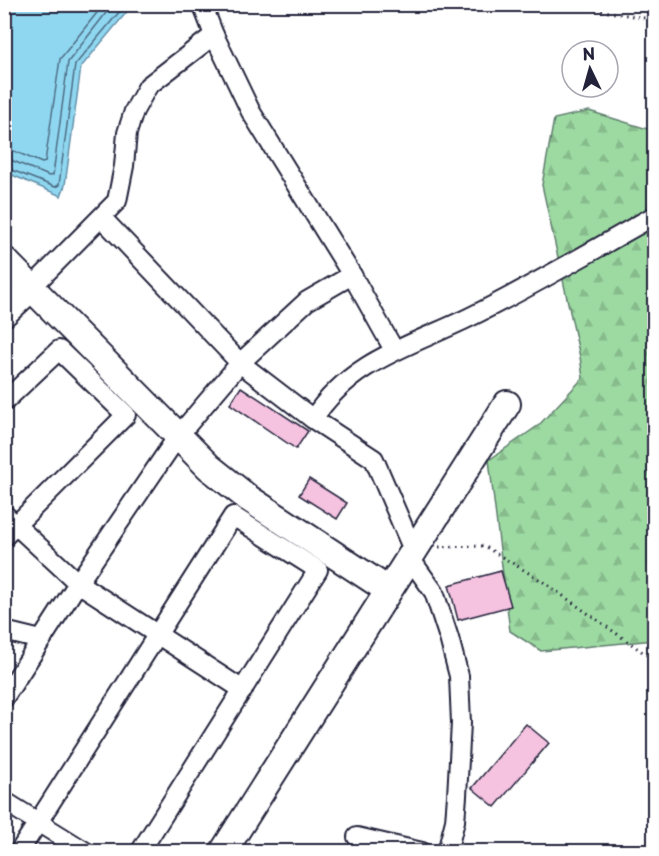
<svg xmlns="http://www.w3.org/2000/svg" width="659" height="856" font-family="'Playpen Sans',sans-serif">
<defs>
<pattern id="forest-firs" width="22" height="20" patternUnits="userSpaceOnUse" patternTransform="scale(1.5)"><rect width="22" height="20" fill="#9ddaa2"/><path d="M5 1l3.5 6h-7zM16 11l3.5 6h-7z" fill="#87bb8c"/></pattern>
</defs>
<rect width="100%" height="100%" fill="#fff"/>
<filter id="ink" filterUnits="userSpaceOnUse"><feTurbulence type="fractalNoise" baseFrequency=".0167" numOctaves="2"/><feDisplacementMap in="SourceGraphic" scale="12" xChannelSelector="R" yChannelSelector="G"/><feConvolveMatrix kernelMatrix="1 2 1 2 8 2 1 2 1" color-interpolation-filters="sRGB"/></filter>
<g filter="url(#ink)">
<!-- forest -->
<polygon fill="url(#forest-firs)" stroke="#607e6e" stroke-width="1.5" points="589,111 654,131 654,640 541,651 510,631 489,460 539,425 583,378 580,357 542,185 554,119"/>
<!-- water -->
<polygon fill="#8fd7f0" stroke="#638fa8" stroke-width="1.5" points="4,5 127,5 126,13 81,67 65,185 61,196 5,172"/>
<g fill="none" stroke-linecap="round" stroke-linejoin="round">
<!-- shore -->
<g stroke="#4e6a83" stroke-width="1.5">
<polyline points="4,150 14,151 42,163 45,162 60,59 104,4"/>
<polyline points="4,159 11,160 49,176 53,175 68,62 113,4"/>
<polyline points="4,167 55,187 59,185 75,65 120,11 121,4"/>
</g>
</g>
<!-- building -->
<g fill="#f5c2e0" stroke="#22223b" stroke-width="1.5">
<polygon points="241,387 308,431 296,449 230,404"/>
<polygon points="309,479 347,503 337,519 299,495"/>
<polygon points="501,571 511,606 458,620 449,585"/>
<polygon points="526,724 549,743 495,807 472,788"/>
</g>
<g fill="none" stroke-linecap="round" stroke-linejoin="round">
<defs>
<g id="street">
<polyline points="202,4 214,35 251,112 352,275 394,350"/>
<polyline points="102,218 240,363 313,419 374,459 413,550"/>
<polyline points="31,288 117,201 124,166 127,133 134,111 148,86 214,35"/>
<polyline points="4,402 59,350 126,415 4,537"/>
<path d="M313,419C351,360 411,346 470,317C533,286 593,250 654,216"/>
<polyline points="4,514 78,583 243,690"/>
<polyline points="409,557 434,592 449,638 459,676 461,723 457,796 455,821 447,852"/>
<polyline points="4,631 41,640"/>
<polyline points="4,698 78,583 178,436 240,363 307,301 352,275"/>
<polyline points="4,801 86,852"/>
<polyline points="357,837 422,852"/>
<polyline points="19,852 233,516 318,570 140,852"/>
</g>
<g id="secondary">
<polyline points="4,260 209,467 248,498 388,590"/>
<polyline points="4,313 31,288"/>
<polyline points="223,852 507,404"/>
</g>
</defs>
<!-- street casing -->
<use href="#street" stroke="#22223b" stroke-width="22"/>
<!-- secondary casing -->
<use href="#secondary" stroke="#22223b" stroke-width="30"/>
<!-- path -->
<g stroke="#22223b" stroke-width="3" stroke-dasharray="1.5 4.5" stroke-linecap="butt">
<polyline points="560,4 651,19 654,12"/>
<polyline points="439,547 484,546 542,581 654,660"/>
</g>
<!-- street -->
<use href="#street" stroke="#fff" stroke-width="18"/>
<!-- secondary -->
<use href="#secondary" stroke="#fff" stroke-width="26"/>
</g>
</g>
<!-- margin -->
<rect width="659" height="856" fill="none" stroke="#fff" stroke-width="24"/>
<rect x="12" y="12" width="635" height="832" fill="none" stroke="#22223b" stroke-width="2" filter="url(#ink)"/>
<!-- north arrow -->
<g transform="translate(590 69) rotate(355)"><circle r="28" fill="#ffffff" stroke="#a7a7b1" stroke-width="1.5"/>
<path d="M0-4.5L10 22L0 15L-10 22Z" fill="#22223b"/>
<text y="-9" font-size="16" font-weight="bold" text-anchor="middle" fill="#22223b">N</text>
</g>
</svg>
